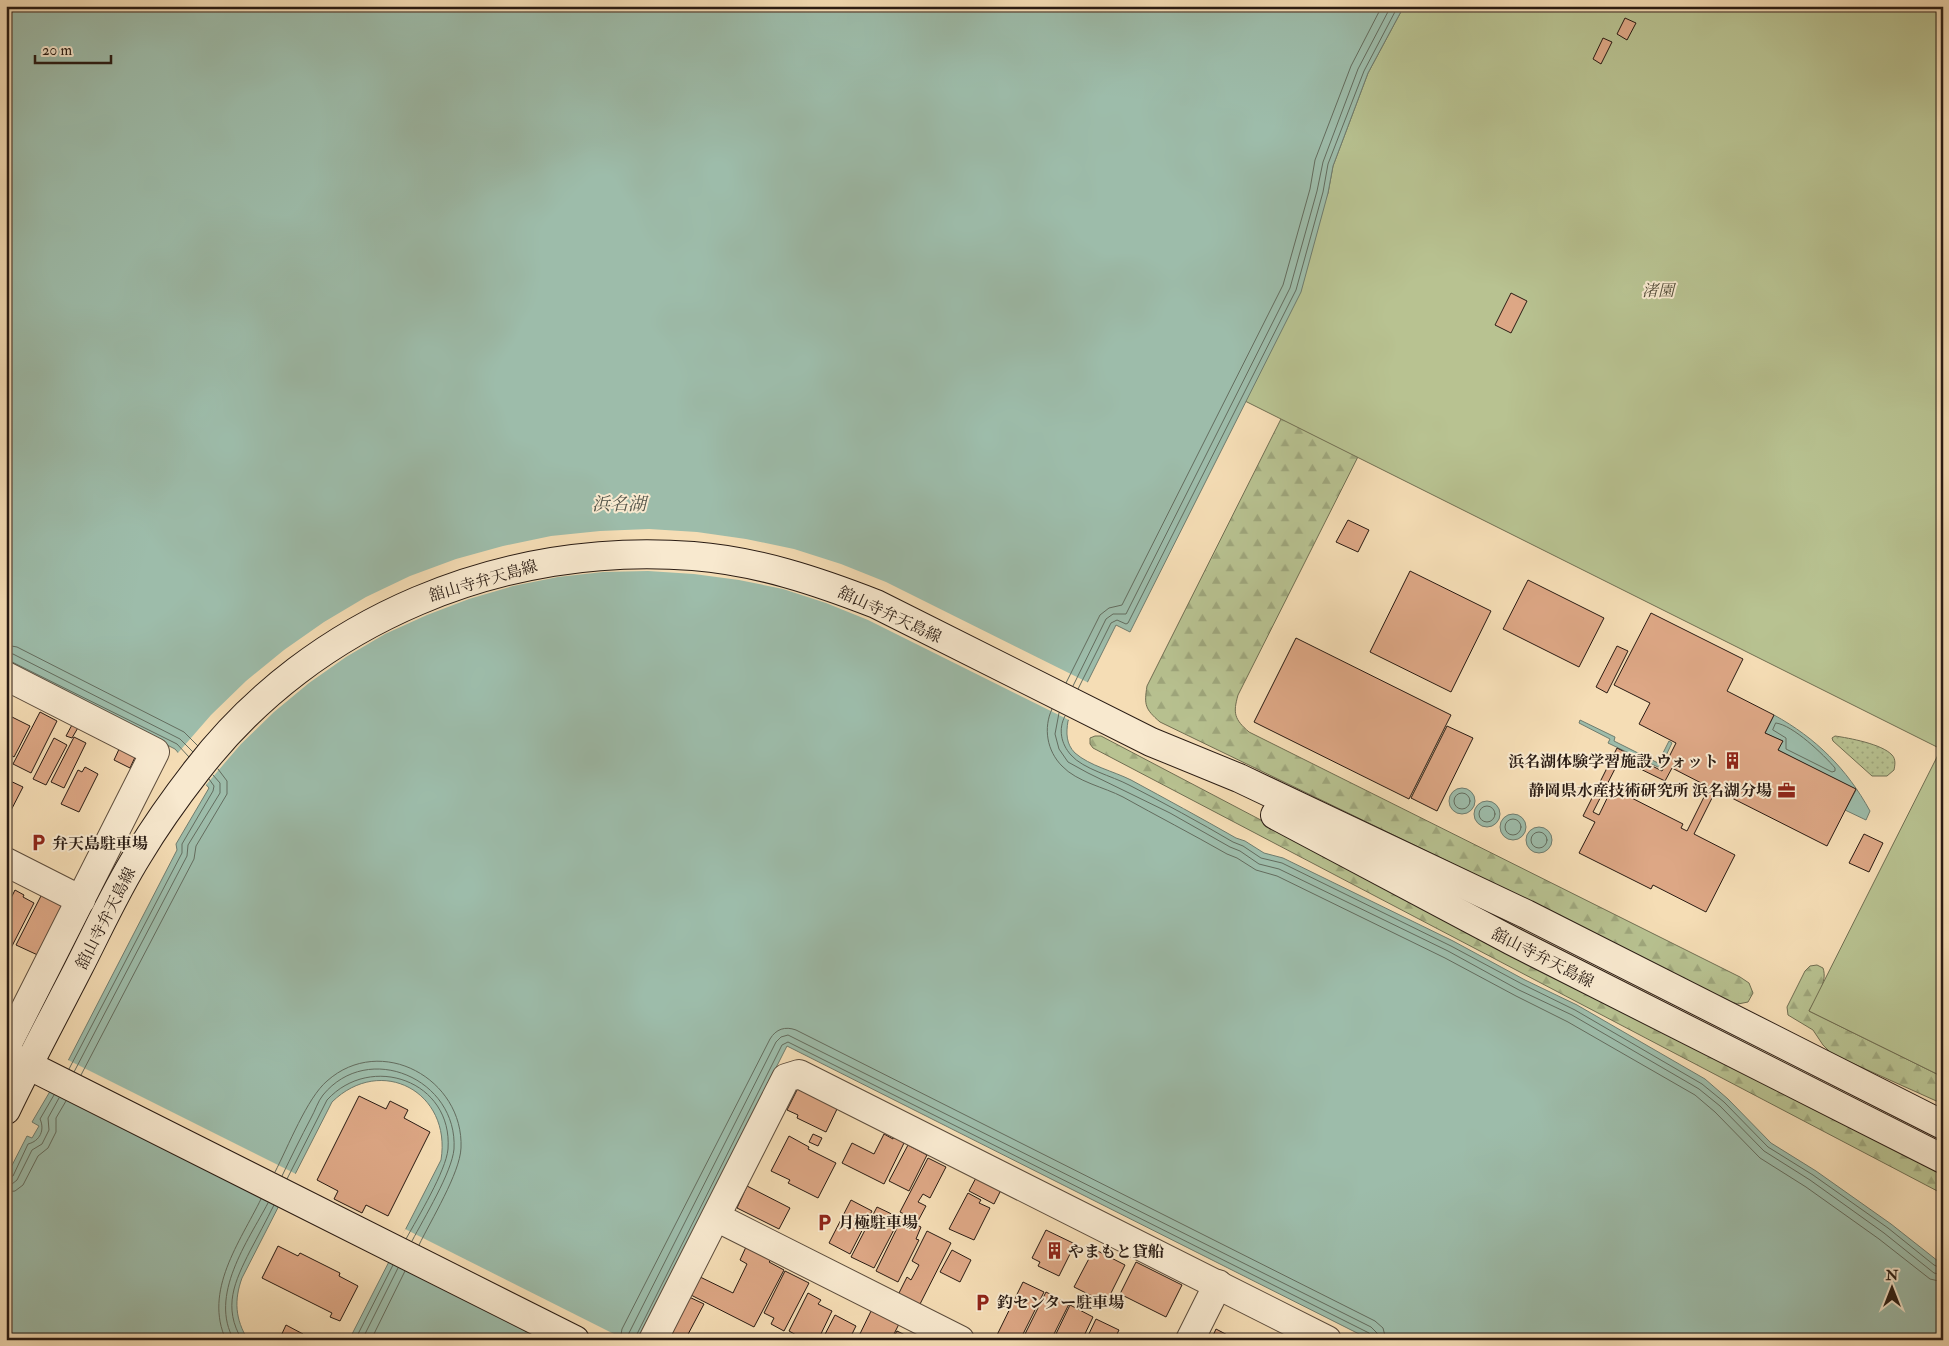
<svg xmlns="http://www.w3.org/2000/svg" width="1949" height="1346" font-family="'IM FELL Double Pica','Noto Serif JP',serif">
<defs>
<pattern id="grass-dots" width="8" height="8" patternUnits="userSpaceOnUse" patternTransform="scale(1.25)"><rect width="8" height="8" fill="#b8c291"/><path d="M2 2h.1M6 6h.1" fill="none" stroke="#9ea67c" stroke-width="1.8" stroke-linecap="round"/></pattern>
<pattern id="forest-firs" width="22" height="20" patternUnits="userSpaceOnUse" patternTransform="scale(1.25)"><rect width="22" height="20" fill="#b8c291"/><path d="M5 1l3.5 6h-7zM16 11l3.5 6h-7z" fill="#9ea67c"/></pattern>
</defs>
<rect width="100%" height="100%" fill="#f5ddb5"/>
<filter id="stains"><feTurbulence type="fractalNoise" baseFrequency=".004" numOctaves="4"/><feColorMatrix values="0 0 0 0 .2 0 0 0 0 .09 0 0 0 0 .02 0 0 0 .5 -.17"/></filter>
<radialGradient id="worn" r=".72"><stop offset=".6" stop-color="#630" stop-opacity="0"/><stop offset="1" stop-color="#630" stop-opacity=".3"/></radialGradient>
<!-- grass -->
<path fill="url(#grass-dots)" stroke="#706e52" d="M1835,736C1849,738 1882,744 1892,755C1896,759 1895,765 1894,770L1887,776H1872L1833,741L1832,738Z"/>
<!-- forest -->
<g fill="url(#forest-firs)" stroke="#706e52">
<path d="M1585,6L1238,695C1233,713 1234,719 1249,732L1740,977L1749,983L1753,993L1748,1002L1738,1004L1728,1001L1532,902L1160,722C1145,709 1144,705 1147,686L1289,403Z"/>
<polygon points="1095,736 1101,736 1508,950 1943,1170 1943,1194 1093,748 1090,744 1090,738"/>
<path d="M1817,965L1823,968C1828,982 1816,998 1809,1011L1943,1077V1104L1832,1054L1823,1045L1813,1030L1788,1015L1787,1007L1805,971L1810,966Z"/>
</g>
<!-- park -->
<polygon fill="#b8c291" stroke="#706e52" points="1404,6 1943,6 1943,1077 1809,1011 1941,749 1245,401 1328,193 1333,166 1368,73"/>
<!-- water -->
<g fill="#9dbcaa" stroke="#6f7c6e">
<path d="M6,6H1404L1368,73L1333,166L1328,193L1301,292L1130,632L1116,625L1068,721C1066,733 1066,744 1075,753C1090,766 1113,771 1131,780C1166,799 1201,818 1236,838L1245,841L1264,853L1283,858L1453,941L1525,980L1577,1005L1705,1079L1728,1099L1771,1143L1816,1171L1891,1224L1943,1265V1340H1371L787,1046L638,1340H349L441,1160C452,1092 381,1054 332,1102L242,1278C234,1300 235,1319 248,1340H6V1177L27,1136L32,1138L39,1126L32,1122L69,1059L177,850L176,844L209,788L175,749L6,663Z"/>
<path d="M1774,715C1816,738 1847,769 1870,811L1866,820L1845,810L1856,790L1778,750L1782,741L1765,733Z"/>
<polygon points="1580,720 1615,737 1614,741 1658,763 1669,741 1672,743 1660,768 1608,743 1610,739 1579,723"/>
<circle cx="1462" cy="801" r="13"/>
<circle cx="1487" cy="814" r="13"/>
<circle cx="1513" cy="827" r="13"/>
<circle cx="1539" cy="840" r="13"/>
</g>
<!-- pier -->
<g fill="#f5ddb5">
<polygon points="649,529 697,532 746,539 794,549 841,564 886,582 1089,683 1071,721 868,620 826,603 783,589 739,580 694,574 648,571 603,572 558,577 513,586 469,599 427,615 385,634 346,657 309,683 274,712 241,744 205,786 177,754 211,715 246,681 284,650 324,622 366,597 410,576 456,559 503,546 551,536 600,531"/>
<polygon points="66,1059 298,1175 281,1207 48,1090"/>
<polygon points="405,1229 626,1340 546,1340 388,1261"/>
</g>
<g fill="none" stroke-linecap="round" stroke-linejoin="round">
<!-- shore -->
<g stroke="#636c5e" stroke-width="1">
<polyline points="6,645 17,647 184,732 198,746"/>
<polyline points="6,653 13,654 180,739 193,752"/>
<polyline points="6,659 177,744 189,757"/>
<polyline points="1066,683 1100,615 1109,608 1122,605 1283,285 1310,189 1315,160 1351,66 1382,6"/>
<polyline points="1073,686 1106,619 1113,614 1126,614 1290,288 1317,191 1323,162 1358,69 1391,6"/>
<polyline points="1078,689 1111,623 1117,620 1126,624 1128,623 1296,290 1323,192 1328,164 1364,71 1398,6"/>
<path d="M1052,709C1043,728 1047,751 1062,766C1077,782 1104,787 1123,797C1157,816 1192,834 1227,854L1237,858L1256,870L1277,876L1445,958L1516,996L1568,1022L1695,1095L1715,1112L1760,1158L1806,1187L1879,1239L1930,1279L1943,1282"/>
<polyline points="1059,713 1055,734 1059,749 1068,762 1088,773 1170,813 1230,847 1240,851 1259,864 1279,869 1448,951 1519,990 1572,1015 1699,1089 1720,1106 1764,1151 1810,1180 1884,1233 1934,1273 1943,1275"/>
<path d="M1065,716C1058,729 1061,744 1071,755C1083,769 1112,776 1129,785C1164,803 1199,822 1233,842L1243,846L1261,858L1282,863L1451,946L1522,984L1575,1010L1702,1084L1724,1102L1768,1147L1813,1175L1888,1228L1934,1265L1943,1269"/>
<path d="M1776,723C1793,725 1824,755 1835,768V771L1832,772L1786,749V738L1773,730Z"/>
<circle cx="1462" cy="801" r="8"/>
<circle cx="1487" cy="814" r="8"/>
<circle cx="1513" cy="827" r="8"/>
<circle cx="1539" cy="840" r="8"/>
<polyline points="69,1069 182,853 182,844 213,791 214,786 209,779"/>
<polyline points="74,1072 187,856 188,845 220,793 220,783 213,775"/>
<polyline points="81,1075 194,859 196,846 227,794 227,781 218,769"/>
<path d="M275,1172C288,1147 307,1098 327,1081C381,1033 464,1079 461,1148C460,1173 431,1220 419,1245"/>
<path d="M282,1176C291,1157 301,1137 311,1118C315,1111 318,1101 323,1095C368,1040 458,1079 454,1149C452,1172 424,1218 412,1241"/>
<path d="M6,1178L13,1176L28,1144C40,1141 45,1130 40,1119L54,1095"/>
<path d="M287,1179L327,1100C371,1052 453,1081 448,1149C446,1171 418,1217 406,1239"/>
<polyline points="6,1184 12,1184 17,1180 32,1150 42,1144 49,1130 48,1118 59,1098"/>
<polyline points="6,1192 15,1191 23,1185 38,1156 48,1148 56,1132 56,1118 66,1101"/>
<path d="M226,1340C203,1291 240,1242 261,1199"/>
<path d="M234,1340C208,1296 248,1241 268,1203"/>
<path d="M242,1340C222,1307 235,1281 250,1251C258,1236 266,1221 274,1205"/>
<polyline points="355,1340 393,1265"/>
<polyline points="362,1340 398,1268"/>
<polyline points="371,1340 405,1271"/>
<path d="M620,1340L622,1329L770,1039C776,1029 785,1026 796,1030L1375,1321L1383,1328L1386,1340"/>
<polyline points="627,1340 629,1333 776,1042 781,1037 788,1035 1371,1327 1377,1333 1378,1340"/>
<polyline points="634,1340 782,1045 788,1042 1369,1333 1372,1340"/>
</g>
</g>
<!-- building -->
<g fill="#dda785" stroke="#291b13" fill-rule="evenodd">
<polygon points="1625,18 1636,23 1627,40 1617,34"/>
<polygon points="1603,38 1612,42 1601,64 1593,59"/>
<polygon points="1511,293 1527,301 1511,333 1495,325"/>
<polygon points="1348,520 1369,530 1358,552 1336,542"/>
<polygon points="1410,571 1491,611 1451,692 1370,652"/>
<polygon points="1528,580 1604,618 1579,667 1503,629"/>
<path d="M1651,613L1743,659L1727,691L1774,715L1765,733L1783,741L1778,750L1856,789L1827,846L1716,790L1694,834L1735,855L1706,912L1653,885L1651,889L1579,853L1595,822L1583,816L1617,748L1662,771L1676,743L1639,724L1650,703L1614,685ZM1620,759L1665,781L1672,768L1709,787L1687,831L1681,828L1683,824L1612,788L1599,815L1593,812Z"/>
<polygon points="1296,638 1451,715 1409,799 1254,722"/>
<polygon points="1617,646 1628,651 1607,693 1596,687"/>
<polygon points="40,712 57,721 31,773 13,764"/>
<polygon points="6,714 30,726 14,757 6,752"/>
<polygon points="73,723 79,726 72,738 66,736"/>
<polygon points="1447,726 1473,738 1437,811 1411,798"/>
<polygon points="74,737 86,743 64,788 51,782"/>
<polygon points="54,738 67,745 46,785 33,779"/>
<polygon points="120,747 136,755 130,768 114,760"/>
<polygon points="85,767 98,774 79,812 61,804 78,770 82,772"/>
<polygon points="6,779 23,787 6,820"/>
<polygon points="1864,834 1883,843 1869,872 1849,863"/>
<polygon points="15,890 24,895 23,897 34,903 11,948 6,946 6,908"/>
<polygon points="43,892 68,905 42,957 16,945"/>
<polygon points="798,1088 838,1107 826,1132 797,1118 798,1115 787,1110"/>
<polygon points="359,1096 386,1109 390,1101 408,1110 404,1118 430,1132 388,1216 366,1205 362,1213 334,1199 338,1191 317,1180"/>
<polygon points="813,1134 822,1138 818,1146 809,1142"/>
<polygon points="884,1134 893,1139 894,1136 905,1141 884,1184 842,1163 852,1143 874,1154"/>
<polygon points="789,1136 809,1147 808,1149 836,1163 818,1198 788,1183 790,1180 771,1171"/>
<polygon points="908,1145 927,1155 909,1191 889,1181"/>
<polygon points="928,1158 946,1167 930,1198 923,1194 918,1202 926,1206 918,1221 900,1212"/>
<polygon points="977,1176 1002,1188 994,1204 969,1191"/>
<polygon points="747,1186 790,1208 779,1229 737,1208"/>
<polygon points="968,1193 981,1200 979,1203 990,1208 974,1240 949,1229"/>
<polygon points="851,1200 872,1211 850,1254 829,1243"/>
<polygon points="877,1207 900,1218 874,1268 851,1257"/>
<polygon points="902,1218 921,1227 916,1239 919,1240 898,1282 876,1271"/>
<polygon points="1046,1230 1075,1244 1059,1276 1038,1266 1040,1262 1032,1258"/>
<polygon points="927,1231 951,1243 918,1308 897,1297 907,1277 911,1280 919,1265 912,1261"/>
<polygon points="278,1246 298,1256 300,1253 340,1273 339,1276 358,1286 340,1321 330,1317 332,1313 262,1278"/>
<polygon points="746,1247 771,1260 769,1262 784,1270 754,1327 687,1293 696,1275 733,1293 747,1264 740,1260"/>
<polygon points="1094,1249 1125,1265 1106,1303 1074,1287"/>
<polygon points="952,1250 971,1260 960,1282 940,1272"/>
<polygon points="1136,1262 1182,1285 1166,1317 1120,1294"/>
<polygon points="785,1271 809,1283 784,1331 771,1324 774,1318 764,1313"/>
<polygon points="1023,1282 1044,1292 1020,1340 1006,1340 997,1335"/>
<polygon points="1046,1292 1069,1304 1052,1338 1046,1335 1043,1340 1022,1340"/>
<polygon points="808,1293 821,1300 818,1304 832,1311 818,1340 805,1340 789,1331"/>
<polygon points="687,1296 704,1304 685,1340 665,1340"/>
<polygon points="1070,1305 1093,1317 1082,1340 1053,1340"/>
<polygon points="873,1307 901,1320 891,1340 857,1340"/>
<polygon points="835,1315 856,1326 849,1340 822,1340"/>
<polygon points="1096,1319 1119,1330 1114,1340 1086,1340"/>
<polygon points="286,1325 303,1334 300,1340 280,1338"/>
<polygon points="1216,1329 1237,1340 1211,1340"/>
<polygon points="897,1331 911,1338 910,1340 892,1340"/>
</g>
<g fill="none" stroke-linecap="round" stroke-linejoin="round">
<defs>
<g id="street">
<polyline points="6,676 155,752 6,1047"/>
<polyline points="6,862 81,900"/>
<polyline points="716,1217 960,1340"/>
<polyline points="653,1340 786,1078 799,1074 1327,1340"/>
<polyline points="1190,1340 1218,1284"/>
</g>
<g id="secondary">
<polyline points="1275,815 1512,941 1943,1159"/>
<polyline points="6,1054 575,1340"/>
<path d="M6,1110C29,1062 55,1014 79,967C98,930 116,890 138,855C156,825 176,797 197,770C313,619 505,541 693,556C757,561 817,581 876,604L1151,742L1239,778L1526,914L1943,1125"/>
</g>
</defs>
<!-- street casing -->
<use href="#street" stroke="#5c4c3c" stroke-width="30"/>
<!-- secondary casing -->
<use href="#secondary" stroke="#291b13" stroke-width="30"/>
<!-- street -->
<use href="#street" stroke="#f8e9cf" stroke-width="28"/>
<!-- secondary -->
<use href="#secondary" stroke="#f8e9cf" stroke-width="28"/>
</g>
<!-- icons -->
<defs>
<symbol id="building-bare" viewBox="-9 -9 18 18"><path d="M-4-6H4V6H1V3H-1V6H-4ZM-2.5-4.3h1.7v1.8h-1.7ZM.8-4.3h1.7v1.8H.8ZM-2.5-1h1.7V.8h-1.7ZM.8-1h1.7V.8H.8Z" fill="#8f2418" stroke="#f8e9cf" stroke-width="2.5" paint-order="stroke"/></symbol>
<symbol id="office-bare" viewBox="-9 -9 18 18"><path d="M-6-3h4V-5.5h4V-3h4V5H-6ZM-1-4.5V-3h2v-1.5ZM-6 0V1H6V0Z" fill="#8f2418" stroke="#f8e9cf" stroke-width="2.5" paint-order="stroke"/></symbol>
<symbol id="parking-bare" viewBox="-9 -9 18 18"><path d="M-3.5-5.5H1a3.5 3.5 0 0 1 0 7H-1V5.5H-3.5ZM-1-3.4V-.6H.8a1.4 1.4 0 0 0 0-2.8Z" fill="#8f2418" stroke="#f8e9cf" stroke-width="2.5" paint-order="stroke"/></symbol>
</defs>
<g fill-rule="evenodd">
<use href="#building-bare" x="1720" y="748" width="25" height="25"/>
<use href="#office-bare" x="1774" y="778" width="25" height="25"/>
<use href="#parking-bare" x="26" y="830" width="25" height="25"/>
<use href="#parking-bare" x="812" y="1210" width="25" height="25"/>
<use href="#building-bare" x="1042" y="1238" width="25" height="25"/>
<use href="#parking-bare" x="970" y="1290" width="25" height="25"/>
</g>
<g text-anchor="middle" stroke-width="4" stroke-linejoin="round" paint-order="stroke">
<!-- park labels -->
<g font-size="16" font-style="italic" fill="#544d39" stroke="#f8e9cf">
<text x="1658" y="296">渚園</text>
</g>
<!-- street labels -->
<g font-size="16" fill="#291b13" stroke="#f8e9cf">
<text transform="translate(483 580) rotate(-16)" y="6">舘山寺弁天島線</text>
<text transform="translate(890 614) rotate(25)" y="6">舘山寺弁天島線</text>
<text transform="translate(105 918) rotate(-63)" y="6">舘山寺弁天島線</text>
<text transform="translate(1543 957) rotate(27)" y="6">舘山寺弁天島線</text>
</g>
<!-- poi labels -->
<g font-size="16" font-weight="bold" fill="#291b13" stroke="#f8e9cf" text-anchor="start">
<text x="1719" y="767" text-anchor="end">浜名湖体験学習施設 ウォット</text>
<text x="1772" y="796" text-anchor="end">静岡県水産技術研究所 浜名湖分場</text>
<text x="52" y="849">弁天島駐車場</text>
<text x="838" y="1228">月極駐車場</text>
<text x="1068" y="1257">やまもと貸船</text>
<text x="997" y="1308">釣センター駐車場</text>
</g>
<!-- water labels -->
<g font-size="18" font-style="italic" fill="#525348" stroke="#f8e9cf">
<text x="619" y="510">浜名湖</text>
</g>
</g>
<!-- margin -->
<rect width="1949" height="1346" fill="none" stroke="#f5ddb5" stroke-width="25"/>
<rect x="8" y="8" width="1934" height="1331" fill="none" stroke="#291b13" stroke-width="2.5"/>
<rect x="12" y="12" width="1924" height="1321" fill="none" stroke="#291b13"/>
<!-- north arrow -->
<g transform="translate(1892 1288)" stroke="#f8e9cf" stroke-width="4" paint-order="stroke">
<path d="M0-4L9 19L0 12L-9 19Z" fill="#291b13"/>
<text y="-8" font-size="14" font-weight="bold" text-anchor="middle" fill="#291b13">N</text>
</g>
<!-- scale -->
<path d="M35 55v8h76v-8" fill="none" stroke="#291b13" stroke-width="2.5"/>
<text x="42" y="55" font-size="15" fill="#291b13" stroke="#f8e9cf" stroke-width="4" paint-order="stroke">20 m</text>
<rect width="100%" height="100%" filter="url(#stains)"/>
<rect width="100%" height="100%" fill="url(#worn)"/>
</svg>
